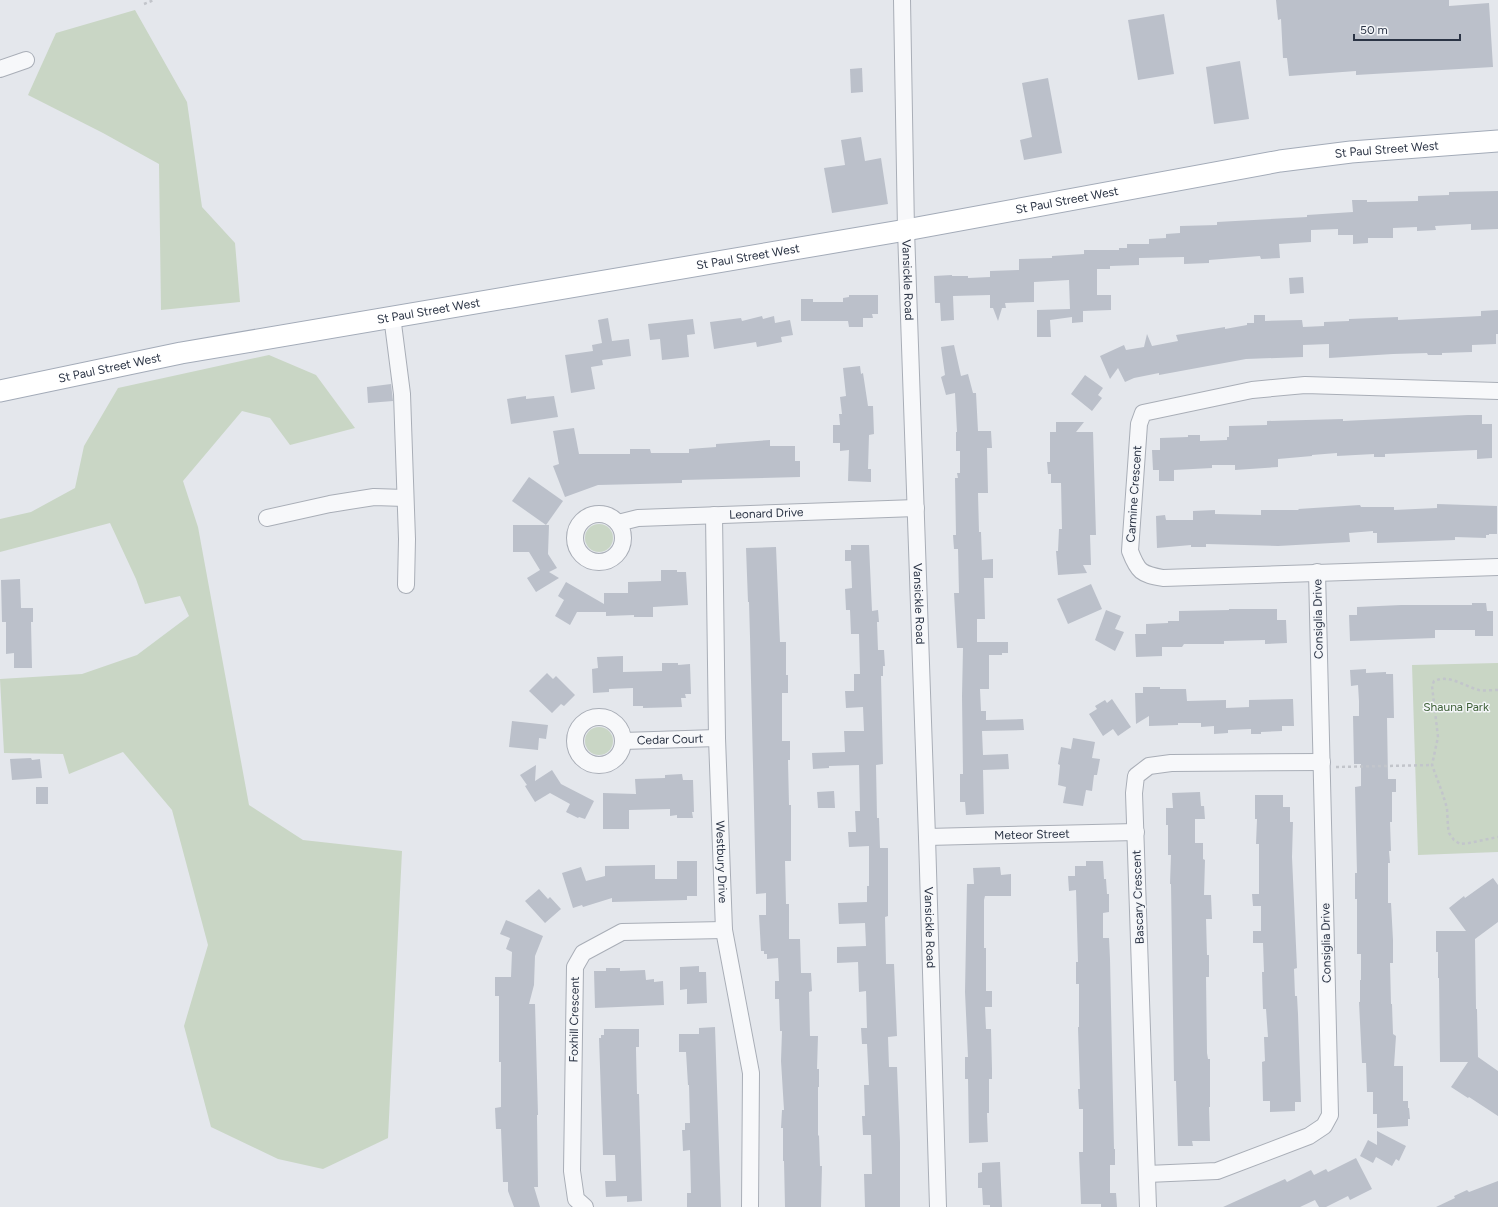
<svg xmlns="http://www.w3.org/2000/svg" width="1498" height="1207" font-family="Figtree,sans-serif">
<rect width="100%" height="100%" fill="#e4e7ec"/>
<!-- green -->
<g fill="#c9d6c5">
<polygon points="135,10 187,102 202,207 235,243 240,302 161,310 159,164 103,133 28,95 56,33"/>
<polygon points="269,355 316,375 355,428 290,445 270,418 242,411 183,481 198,527 249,805 303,840 402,851 388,1138 323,1169 278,1159 211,1127 184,1026 208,945 172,810 123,752 69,774 63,754 4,753 0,679 82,674 137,655 189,616 180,596 145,604 136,579 110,523 0,552 0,519 31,512 75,488 84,446 118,388"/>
<circle cx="599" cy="538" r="14"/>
<polygon points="1498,663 1498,852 1418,855 1412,665"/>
<circle cx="599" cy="741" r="14"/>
</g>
<!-- building -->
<g fill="#bbc0ca">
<polygon points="1276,0 1449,0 1449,6 1489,3 1493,67 1356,75 1356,71 1289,76 1287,58 1283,58 1281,19 1278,20"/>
<polygon points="1164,14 1174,74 1138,80 1128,20"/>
<polygon points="1240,61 1249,119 1214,124 1206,67"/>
<polygon points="862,68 863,92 851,93 850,69"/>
<polygon points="1048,78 1062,153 1024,160 1020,140 1032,137 1022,83"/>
<polygon points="861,137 865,161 881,158 888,204 832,213 824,168 845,165 841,140"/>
<polygon points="1498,191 1498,229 1471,230 1471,224 1435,226 1436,230 1417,231 1417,227 1393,228 1393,238 1368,238 1368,243 1353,244 1353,235 1338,235 1338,229 1311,230 1311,242 1279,244 1280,258 1261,259 1260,256 1209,260 1209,263 1184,264 1184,257 1139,258 1139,265 1110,266 1110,269 1097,269 1097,295 1111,295 1111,310 1083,311 1083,322 1072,323 1072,317 1050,320 1051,337 1037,337 1037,310 1070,309 1069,280 1034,282 1034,302 1005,303 1006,308 1002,308 998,321 993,308 990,308 990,295 953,296 954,320 941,321 940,303 935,303 934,276 952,275 952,276 968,276 968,278 990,277 990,271 1019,270 1019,259 1052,258 1052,256 1084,254 1084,250 1119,250 1119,248 1127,248 1127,244 1149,244 1149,239 1166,238 1166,234 1180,233 1180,226 1217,225 1217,222 1307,217 1307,215 1353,212 1352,200 1367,200 1367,202 1418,201 1418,196 1449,195 1449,192"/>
<polygon points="1303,277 1304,293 1290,294 1289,278"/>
<polygon points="849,295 878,295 878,314 872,314 873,318 863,318 863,327 849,327 848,321 801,321 801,299 813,299 813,302 843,302 843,298 849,297"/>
<polygon points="1498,310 1498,334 1496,334 1496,344 1472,345 1472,352 1442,353 1442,355 1428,355 1427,353 1393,354 1329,358 1329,344 1303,345 1303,357 1246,359 1159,375 1159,373 1134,378 1125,382 1118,368 1110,379 1100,356 1124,345 1126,350 1144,347 1147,334 1152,346 1178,341 1176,335 1225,327 1225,329 1247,325 1247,323 1254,323 1254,315 1265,315 1265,321 1302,320 1303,327 1324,326 1324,322 1349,321 1349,319 1398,317 1398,320 1481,316 1481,311"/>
<polygon points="762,316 763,319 774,316 775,323 790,320 793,335 781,337 782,342 757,347 756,342 714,349 710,322 741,318 742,321"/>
<polygon points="608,318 612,341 629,339 631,356 602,360 603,365 591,367 595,389 571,393 565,355 593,351 592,345 602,343 598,320"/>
<polygon points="693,319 695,334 687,335 689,357 662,360 660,339 650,340 648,324"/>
<polygon points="954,345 961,376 968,374 973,393 976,393 978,431 991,431 992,448 987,448 988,493 978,493 979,532 981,532 982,560 993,559 993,578 984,578 985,619 977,619 977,642 1008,642 1008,653 1002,653 1002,655 989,655 989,689 980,689 981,711 986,711 986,720 1023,719 1024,730 982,731 983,755 1008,754 1009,769 983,770 984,814 966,815 965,802 960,802 960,774 963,774 962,696 963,648 957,648 954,593 959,593 958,549 954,549 953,535 956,535 955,478 958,478 957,473 960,473 960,451 956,451 956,432 957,432 955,393 946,395 941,377 945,375 941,347"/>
<polygon points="860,366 861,374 863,373 868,406 873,406 874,434 869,435 868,469 871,469 871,482 848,481 849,450 840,451 840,443 833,443 833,425 840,425 839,414 842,414 840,397 846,396 843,368"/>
<polygon points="1085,375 1103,388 1098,395 1102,398 1092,411 1071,394"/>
<polygon points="391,384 393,401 368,403 367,387"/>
<polygon points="526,396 526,399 554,396 558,417 511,424 507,399"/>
<polygon points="1468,415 1482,415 1482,424 1492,424 1492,458 1477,459 1477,450 1385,454 1385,457 1374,457 1374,454 1337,456 1337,453 1312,455 1312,456 1278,459 1278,467 1235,470 1235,465 1212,465 1212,468 1174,470 1174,481 1159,481 1159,470 1153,470 1152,450 1160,450 1160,438 1188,437 1188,435 1200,435 1200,441 1227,440 1227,437 1229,437 1229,426 1267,425 1267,421 1343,419 1343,421"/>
<polygon points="1056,422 1084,422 1076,432 1093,432 1096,535 1090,535 1091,565 1083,565 1087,573 1058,575 1056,551 1058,551 1059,529 1062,529 1061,483 1051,483 1051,474 1048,474 1047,462 1050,462 1050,432 1056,432"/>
<polygon points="574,428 579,454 630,454 630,449 650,449 651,453 689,453 689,449 716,447 716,444 770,440 770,446 795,446 795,461 800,461 800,477 682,480 682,483 598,485 565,497 553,466 559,464 553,431"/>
<polygon points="529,477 563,501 546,525 512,501"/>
<polygon points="1437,504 1497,506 1497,534 1489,534 1489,535 1486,535 1486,538 1455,537 1455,540 1377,543 1377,533 1373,533 1373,531 1349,533 1350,542 1278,546 1206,544 1206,547 1191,547 1191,545 1157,548 1156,516 1165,515 1166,520 1193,520 1193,511 1215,510 1215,514 1261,515 1261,510 1299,510 1298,509 1360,505 1361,507 1394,507 1394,510 1437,508"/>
<polygon points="513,525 549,525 548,554 557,568 549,572 559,578 536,592 527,578 540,570 529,552 513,552"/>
<polygon points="851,545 869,545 872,611 878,610 879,622 877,622 878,650 884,650 885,666 883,666 883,676 881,676 883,764 876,765 877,818 879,818 880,848 888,848 888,916 885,917 886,964 894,964 897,1036 888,1037 889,1067 897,1067 900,1142 900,1207 865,1207 864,1174 872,1174 871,1135 863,1135 862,1116 865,1116 864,1085 869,1085 867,1044 862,1044 861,1028 867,1028 866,991 859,992 858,962 837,963 837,947 866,946 865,923 839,924 838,903 867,902 867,886 869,886 869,846 849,847 848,832 856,832 855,811 860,811 859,765 829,766 829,768 813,769 812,753 845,752 844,731 864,731 863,707 846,708 845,691 854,691 854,674 860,674 859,634 851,634 850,610 846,610 845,589 852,588 851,561 845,561 845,550 851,550"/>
<polygon points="776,547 780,642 786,642 786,675 788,675 788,693 782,693 782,741 790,741 790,760 788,760 789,805 791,805 791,861 785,861 786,904 789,904 789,939 800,939 801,973 811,973 812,991 809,992 810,1036 818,1036 817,1069 819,1069 819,1087 818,1087 818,1136 819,1135 820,1166 822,1166 821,1207 785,1207 784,1161 783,1161 783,1128 781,1128 782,1110 784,1110 781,1061 782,1031 780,1031 779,999 775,999 775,981 779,981 778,958 767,959 767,954 764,954 764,951 761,951 759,915 766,915 766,893 756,894 750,637 749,602 748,602 746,548"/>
<polygon points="661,570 677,570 677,572 686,572 688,605 653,607 653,617 634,617 634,615 606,616 606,612 577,612 570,625 555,616 564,600 558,596 566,582 604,604 604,593 628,593 628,582 661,581"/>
<polygon points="20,579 21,608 33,608 33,622 31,622 32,668 14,668 14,653 6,654 6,622 2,622 1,580"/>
<polygon points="1091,584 1102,609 1068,624 1057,599"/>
<polygon points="1472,603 1486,603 1487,611 1493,611 1493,636 1475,636 1475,630 1435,630 1435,638 1350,641 1349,615 1357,615 1357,607 1401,605 1472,605"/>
<polygon points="1229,609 1277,609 1277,620 1286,620 1287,643 1265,644 1265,640 1224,641 1224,644 1184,644 1182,647 1162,647 1162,656 1136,657 1135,634 1146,634 1146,624 1168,623 1168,621 1179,621 1179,611 1229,610"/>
<polygon points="1106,610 1121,616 1115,629 1124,632 1115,651 1095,640"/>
<polygon points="623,656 623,672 662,671 662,663 678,663 678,665 690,664 691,694 685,694 686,698 681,698 682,707 643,708 643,706 633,706 633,688 609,689 609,692 593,693 592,669 598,668 597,657"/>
<polygon points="1366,669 1366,673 1386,672 1386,674 1393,674 1394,718 1387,718 1388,779 1396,779 1396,792 1392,792 1392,822 1390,822 1391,851 1389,851 1390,863 1388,863 1388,903 1391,903 1393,940 1393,963 1390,963 1391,1004 1392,1004 1393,1034 1396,1036 1394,1066 1403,1066 1403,1101 1408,1101 1408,1108 1409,1108 1410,1119 1408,1119 1408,1126 1377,1128 1377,1114 1373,1114 1373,1092 1367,1092 1366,1063 1362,1063 1359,1002 1360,1002 1360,980 1361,980 1361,954 1357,954 1357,899 1355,899 1355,873 1357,873 1355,787 1361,786 1361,764 1354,764 1353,716 1359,716 1359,701 1358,685 1351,686 1350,670"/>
<polygon points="547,673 553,679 556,676 575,695 564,706 561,704 552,713 529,691"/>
<polygon points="1143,687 1160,687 1160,689 1186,689 1187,701 1226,700 1226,708 1249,707 1249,700 1293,699 1294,726 1282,726 1282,731 1261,732 1261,734 1251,734 1251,729 1228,730 1228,733 1214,734 1214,726 1201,727 1201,723 1178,723 1178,725 1149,726 1149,716 1136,724 1135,693 1143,693"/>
<polygon points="1112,699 1131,727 1118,736 1113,729 1103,736 1089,714 1097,709 1095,706 1105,700 1107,703"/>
<polygon points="512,721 548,725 546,739 539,738 538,750 509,747"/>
<polygon points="1073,738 1095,742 1092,758 1100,759 1097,775 1094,775 1092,791 1086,790 1083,806 1063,803 1066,787 1058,785 1060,765 1058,764 1061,747 1071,749"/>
<polygon points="31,758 32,760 40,759 42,778 12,780 10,759"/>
<polygon points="536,765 535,781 552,770 561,784 594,801 585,819 579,817 578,818 566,812 570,804 550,793 535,802 525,786 527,785 520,775"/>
<polygon points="682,774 683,780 693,780 694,812 692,812 693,818 677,818 677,815 670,816 670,809 629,810 629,829 603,829 603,793 636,794 635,779 665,778 665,775"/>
<rect x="36" y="787" width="12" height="17"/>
<polygon points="834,791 835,808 818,808 817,792"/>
<polygon points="1200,792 1201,806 1204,806 1205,819 1195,819 1195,843 1203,843 1203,859 1205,860 1204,895 1211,895 1212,919 1206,919 1207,955 1209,955 1209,977 1206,977 1207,1053 1208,1059 1210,1059 1210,1107 1209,1107 1210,1141 1192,1141 1193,1146 1178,1146 1176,1081 1174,1081 1171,884 1170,884 1171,855 1168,855 1168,825 1166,825 1166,808 1173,808 1172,793"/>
<polygon points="1255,795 1283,795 1283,807 1290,807 1290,822 1293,822 1292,857 1297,968 1294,969 1295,996 1297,996 1298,1014 1301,1102 1295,1102 1295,1111 1270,1112 1270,1101 1263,1101 1262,1062 1265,1061 1264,1037 1268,1037 1266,1009 1263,1009 1262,972 1264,972 1263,943 1253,943 1253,931 1261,931 1261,906 1253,906 1252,894 1259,894 1259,844 1256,844 1257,819 1255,819"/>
<polygon points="677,861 697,861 697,896 687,896 687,900 612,902 612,898 583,907 582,905 573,908 562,873 581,867 586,881 605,876 605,866 655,865 655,879 677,879"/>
<polygon points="1086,861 1103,861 1104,879 1106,879 1107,894 1109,894 1109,912 1103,913 1103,938 1109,938 1110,959 1114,1149 1115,1149 1115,1165 1110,1165 1110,1193 1116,1193 1117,1207 1101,1207 1101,1204 1081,1204 1079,1152 1083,1152 1083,1109 1079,1109 1078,1089 1080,1089 1078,1027 1079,1027 1079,984 1076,984 1076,962 1078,962 1076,890 1069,891 1068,876 1075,876 1075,866 1086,866"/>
<polygon points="1000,867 1001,875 1011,874 1011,896 985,896 984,900 984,948 986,948 986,991 992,991 992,1007 985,1007 986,1029 991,1029 992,1069 992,1079 989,1079 989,1113 987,1113 988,1142 969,1143 968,1079 965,1079 965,1057 968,1057 965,992 967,884 974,884 973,868"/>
<polygon points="1493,878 1498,885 1498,922 1475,939 1476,1009 1477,1009 1478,1057 1498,1071 1498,1116 1469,1097 1468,1098 1451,1087 1468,1062 1440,1062 1439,978 1438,978 1438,952 1436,952 1436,931 1466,931 1449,908 1464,896 1465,898"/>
<polygon points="539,889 548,899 550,897 561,909 545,923 525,901"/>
<polygon points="506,920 543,936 535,956 534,985 529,1004 535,1004 538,1115 537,1115 538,1187 534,1187 540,1207 514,1207 508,1191 508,1182 503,1182 501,1129 496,1129 495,1108 501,1107 501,1062 499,1062 499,996 495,996 495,977 511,977 512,952 506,949 510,938 500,934"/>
<polygon points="699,966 699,972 706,972 707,1003 687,1004 687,989 680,990 680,967"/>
<polygon points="606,968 620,968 620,971 645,970 646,980 654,979 654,982 663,981 664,1005 595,1008 594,971 606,971"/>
<polygon points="715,1027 721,1207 687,1207 687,1193 691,1193 690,1150 683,1151 682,1130 685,1130 685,1123 690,1123 689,1085 688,1085 686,1052 679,1052 679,1034 699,1034 699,1028"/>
<polygon points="604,1029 639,1029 639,1047 636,1047 636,1050 637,1094 639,1094 642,1201 627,1202 627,1196 606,1197 605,1181 616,1181 615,1155 603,1155 599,1038 601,1038 601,1035 604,1035"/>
<polygon points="1377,1131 1406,1146 1399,1161 1396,1159 1392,1166 1376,1157 1373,1163 1360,1156 1368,1140 1377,1145"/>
<polygon points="1356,1158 1372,1189 1350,1200 1348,1196 1326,1207 1319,1207 1315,1200 1300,1207 1223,1207 1285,1179 1287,1182 1311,1170 1314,1175 1326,1169 1328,1172"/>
<polygon points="1000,1162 1002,1207 990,1207 990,1205 983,1205 982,1188 978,1188 978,1173 982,1172 982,1163"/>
<polygon points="1498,1181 1498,1207 1436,1207 1455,1198 1454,1196 1467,1190 1469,1192"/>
</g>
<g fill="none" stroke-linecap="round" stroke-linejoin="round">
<defs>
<g id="minor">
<path id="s1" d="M902,0L906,230L927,837L938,1207"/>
<polyline points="0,69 26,60"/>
<polyline points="392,316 402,394 407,539 406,585"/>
<path d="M1498,391L1305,385L1252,390L1143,413L1139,424L1130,551C1138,572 1141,574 1163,578L1498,567"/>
<circle cx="599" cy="538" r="24"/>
<path id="s2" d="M714,515L717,738L724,930L751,1073L750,1207"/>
<polyline points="267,518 330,504 374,497 405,498"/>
<path id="s3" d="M618,523L638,518L916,508"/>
<circle cx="599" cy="741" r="24"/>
<path id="s4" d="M623,741L717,738"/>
<path id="s5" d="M927,837L1136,832"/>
<polyline points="1147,1174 1217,1171 1309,1136 1324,1126 1330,1115 1317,572"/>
<path id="s6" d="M585,1207L576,1199L572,1171L575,967L583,953L622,932L724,930"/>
<polyline points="1148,1207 1134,793 1136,776 1149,766 1171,763 1322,762"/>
</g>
<g id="major">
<path id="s7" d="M0,391L181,353L906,230L1280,161L1351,152L1498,141"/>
</g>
</defs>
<!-- minor casing -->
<use href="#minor" stroke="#a9aeb7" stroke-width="18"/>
<!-- major casing -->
<use href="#major" stroke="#a3abb8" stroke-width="23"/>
<!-- path -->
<g stroke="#c2c5cb" stroke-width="2.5" stroke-dasharray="3 3" stroke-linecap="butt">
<polyline points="144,4 154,0"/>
<path d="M1498,690C1492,690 1485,691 1479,690C1463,686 1450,674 1434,681L1432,686L1438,737L1432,765L1442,792L1447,808L1448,827L1449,833L1454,840L1460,844L1469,843L1498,837"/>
<polyline points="1336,767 1432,765"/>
</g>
<!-- minor -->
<use href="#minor" stroke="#f7f8fa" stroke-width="16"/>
<!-- major -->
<use href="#major" stroke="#fff" stroke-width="21"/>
</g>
<g text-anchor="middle" stroke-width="3" stroke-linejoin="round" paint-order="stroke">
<!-- street labels -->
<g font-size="12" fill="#2b3445" stroke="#f4f6f9">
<text dy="4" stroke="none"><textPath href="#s7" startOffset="1408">St Paul Street West</textPath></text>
<text dy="4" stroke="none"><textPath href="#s7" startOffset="1084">St Paul Street West</textPath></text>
<text dy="4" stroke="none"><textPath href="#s7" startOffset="760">St Paul Street West</textPath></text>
<text dy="4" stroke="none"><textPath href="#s1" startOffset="280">Vansickle Road</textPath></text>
<text dy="4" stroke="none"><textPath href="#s7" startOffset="436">St Paul Street West</textPath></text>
<text dy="4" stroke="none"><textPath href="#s7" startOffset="112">St Paul Street West</textPath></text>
<text transform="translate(1134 494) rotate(-86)" y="4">Carmine Crescent</text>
<text dy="4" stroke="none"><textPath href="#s3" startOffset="149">Leonard Drive</textPath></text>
<text dy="4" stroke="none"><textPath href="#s1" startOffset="604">Vansickle Road</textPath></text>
<text transform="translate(1318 619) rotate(-91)" y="4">Consiglia Drive</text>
<text dy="4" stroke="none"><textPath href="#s4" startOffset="47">Cedar Court</textPath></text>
<text dy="4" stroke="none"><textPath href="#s5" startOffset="105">Meteor Street</textPath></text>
<text dy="4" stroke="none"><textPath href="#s2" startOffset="347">Westbury Drive</textPath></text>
<text transform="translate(1138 897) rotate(-92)" y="4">Bascary Crescent</text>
<text dy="4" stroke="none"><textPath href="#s1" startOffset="928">Vansickle Road</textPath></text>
<text transform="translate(1326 943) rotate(-91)" y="4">Consiglia Drive</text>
<text dy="4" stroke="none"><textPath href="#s6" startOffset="192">Foxhill Crescent</textPath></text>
</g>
<!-- park labels -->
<g font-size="12" fill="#3f6138" stroke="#f4f6f9">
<text x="1456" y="711">Shauna Park</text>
</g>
</g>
<!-- scale -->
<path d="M1354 34v6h106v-6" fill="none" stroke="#2b3445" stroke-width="2"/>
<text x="1360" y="34" font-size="12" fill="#2b3445" stroke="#f4f6f9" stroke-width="3" paint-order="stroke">50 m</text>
</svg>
